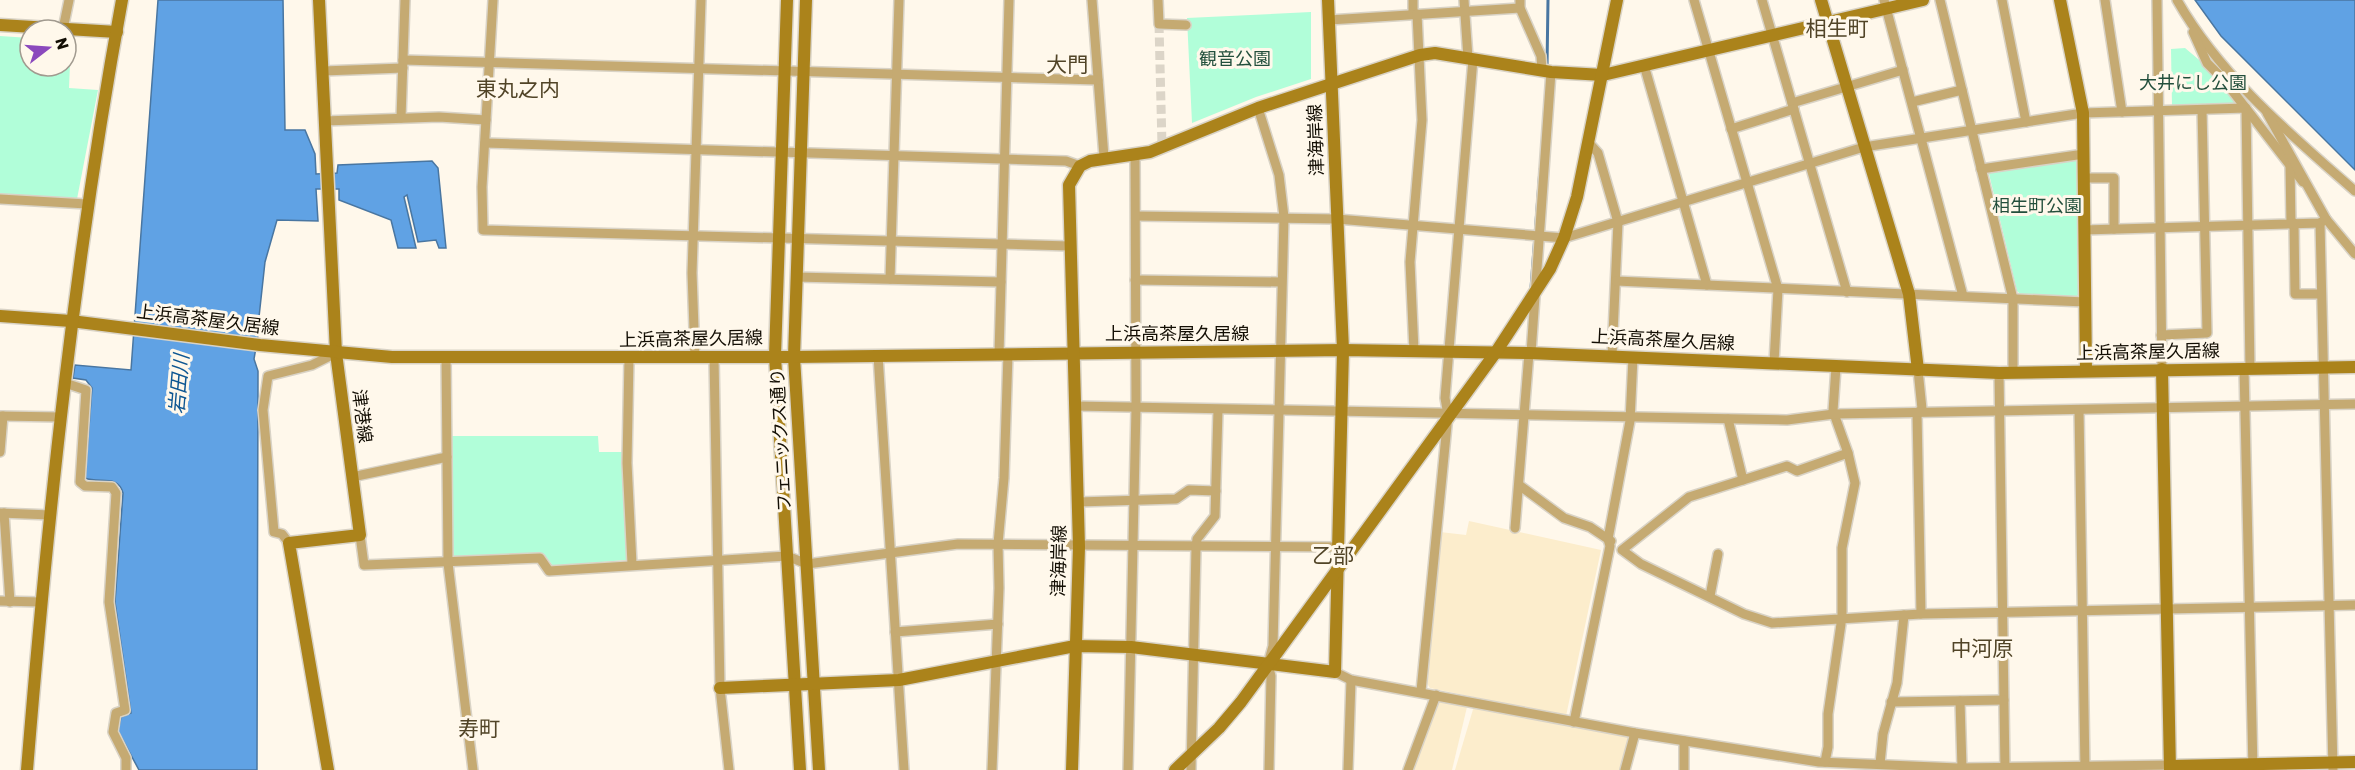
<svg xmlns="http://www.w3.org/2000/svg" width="2355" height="770" font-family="Rubik,'Noto Sans JP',sans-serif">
<rect width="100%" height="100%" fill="#fff8eb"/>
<!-- built -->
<g fill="#fcedcc">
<polygon points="1469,521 1601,550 1566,716 1430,688 1426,682 1440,532 1466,535"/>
<polygon points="1438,699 1467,707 1452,770 1413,770 1417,751"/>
<polygon points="1474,706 1628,736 1629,739 1620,770 1455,770"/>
</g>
<!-- green -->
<g fill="#b1fed9">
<polygon points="1311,12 1311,79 1256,97 1192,123 1187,18"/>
<polygon points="0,36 30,38 30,66 66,66 66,39 71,40 69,88 98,90 77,199 0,195"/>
<polygon points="2185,48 2210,69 2236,102 2234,104 2172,106 2171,49"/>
<polygon points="2073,158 2077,161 2078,295 2076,297 2020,294 2017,291 1989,174 1990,171"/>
<polygon points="452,436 598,436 599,452 623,452 628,558 626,560 553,566 544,554 456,558 452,555"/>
</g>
<!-- water -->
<g fill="#60a2e4" stroke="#4976a1" stroke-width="1.5">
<path d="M158,0H283L285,130H305L315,154L316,174L337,173L338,165L432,161L438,168L446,248H439L436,240L418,242L407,195L404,197L416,248H398L391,220L339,200V189H316L318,221L277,220L265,262L259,317L261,318L254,359L258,371L257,770H139L118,731L121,717L131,713L115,602L123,493C118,474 99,484 85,478L92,388L86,380L73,378L75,365L131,370Z"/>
<polygon points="2195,0 2355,0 2355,170 2221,36"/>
</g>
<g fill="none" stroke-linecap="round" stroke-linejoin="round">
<!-- stream -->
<g stroke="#4976a1" stroke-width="3">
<polyline points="1547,67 1548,0"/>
<polyline points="1531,288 1540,169"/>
</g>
<!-- street-tunnel -->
<polyline stroke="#dcd5c8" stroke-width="9" stroke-dasharray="9 4.5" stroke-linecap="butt" points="1159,24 1162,146"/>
<defs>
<g id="street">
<polyline points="493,0 482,187 483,230 1070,246"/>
<polyline points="1092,0 1104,157"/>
<polyline points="1158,0 1159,24 1186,25"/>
<polyline points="1464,0 1468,58"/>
<polyline points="1520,0 1520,8 1541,56 1542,70"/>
<polyline points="1694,0 1778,289 1774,363"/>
<polyline points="1762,0 1847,292"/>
<polyline points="1884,0 1963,296"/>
<polyline points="1940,0 2013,299 2013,372"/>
<polyline points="2002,0 2026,122"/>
<polyline points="2105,0 2122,112"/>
<polyline points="2157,0 2162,369"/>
<path d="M2177,0C2220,76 2290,134 2355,191"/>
<polyline points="1413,14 1413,0"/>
<polyline points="1329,20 1520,8"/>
<polyline points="63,29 69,0"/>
<polyline points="2193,32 2207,63 2224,80 2303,182"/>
<polyline points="403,60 1098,80"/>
<polyline points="1644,65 1707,285"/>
<polyline points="323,71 403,68"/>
<polyline points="1912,102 1962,90"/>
<polyline points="1792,103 1903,70"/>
<polyline points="1258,108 1279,175 1284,217 1273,646 1268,664 1271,676 1269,770"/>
<polyline points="401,118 405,0"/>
<polyline points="324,121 439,117 486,120"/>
<polyline points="1731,129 1794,109"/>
<polyline points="485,143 1066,161 1080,166"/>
<polyline points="1589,143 1598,153 1618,222 1612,356"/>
<polyline points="2290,166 2291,224"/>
<polyline points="1981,169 2084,154"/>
<polyline points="2084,178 2114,178 2114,229"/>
<polyline points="0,199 87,204"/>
<polyline points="1136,216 1337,219 1564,238 1864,147 2083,113 2246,108 2250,369"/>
<polyline points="2326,219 2355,254"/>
<polyline points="2294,223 2295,294 2321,294"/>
<polyline points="2320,223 2333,770"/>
<polyline points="2084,230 2320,223 2326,219 2267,113"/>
<polyline points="796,277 1001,282"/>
<polyline points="890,279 899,0"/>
<polyline points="1135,280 1281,282"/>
<polyline points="1616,281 2085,302"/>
<polyline points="2161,335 2207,333 2202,110"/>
<polyline points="1414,351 1410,262 1422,120 1417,14"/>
<polyline points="1531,353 1551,72"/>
<polyline points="999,354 1009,0"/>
<polyline points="878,355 904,770"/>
<polyline points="446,357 448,563 473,770"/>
<polyline points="695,357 692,273 701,0"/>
<polyline points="714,357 720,688 729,770"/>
<polyline points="629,358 627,463 632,564"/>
<polyline points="1836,367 1833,411 1848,453"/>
<polyline points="2244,368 2253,770"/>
<polyline points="1918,370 1922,409 1917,413 1921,614"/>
<polyline points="1999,373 2005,770"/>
<polyline points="71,385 86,390 80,482 85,486 112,487 116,493 109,602 125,710 116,713 113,732 126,758 126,770"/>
<polyline points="1075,406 1787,420 1834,414 2355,404"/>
<polyline points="2079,410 2085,770"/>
<polyline points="0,416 60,417"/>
<polyline points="1728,419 1743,480"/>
<polyline points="0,452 3,416"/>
<polyline points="352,477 447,457"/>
<polyline points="1519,485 1564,518 1590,527 1611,541"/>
<polyline points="1078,502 1176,499 1189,490 1216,491"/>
<polyline points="0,513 51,515"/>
<polyline points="4,513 10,602"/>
<polyline points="1515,528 1529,353"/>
<polyline points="360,535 364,565 540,558 549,571 787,556 807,564 958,544 1337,547"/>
<polyline points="289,543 282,534 274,532 263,410 268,376 312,365 336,353"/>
<polyline points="1710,596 1718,554"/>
<polyline points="0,601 41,602"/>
<polyline points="895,632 998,624"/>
<polyline points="1335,672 1351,680 1635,733 1819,762 1958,768 2170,765"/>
<polyline points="1421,691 1448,415 1445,398 1473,59"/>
<polyline points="1960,701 1962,768"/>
<polyline points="1891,702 2004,700"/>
<polyline points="1574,722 1610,546 1608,539 1630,421 1633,357"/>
<polyline points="1684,741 1684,770"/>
<polyline points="1825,762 1828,747 1828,714 1842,617 1842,548 1855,483 1848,453 1797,471 1787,466 1689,497 1622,550 1641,564 1744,614 1772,623 1921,614 2355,605"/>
<polyline points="1880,764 1883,734 1897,683 1904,615"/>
<polyline points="992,770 999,588 998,544 1004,478 1008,354"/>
<polyline points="1128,770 1136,408 1135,155"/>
<polyline points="1191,770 1196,547 1197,539 1215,516 1218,410"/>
<polyline points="1348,770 1351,680"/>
<polyline points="1408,770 1436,695"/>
<polyline points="1625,770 1635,733"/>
</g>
<g id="secondary">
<polyline points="319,0 336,353 360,535 289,543 328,770"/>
<polyline points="787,0 775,356 800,770"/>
<polyline points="806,0 794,357 819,770"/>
<polyline points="1821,0 1909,294 1918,370"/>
<polyline points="2060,0 2083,113 2086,370"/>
<polyline points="0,25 117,32"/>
<polyline points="0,316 71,321 260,345 392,357 794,357 1343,350 1529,353 1999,373 2355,367"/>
<polyline points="2162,369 2170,770"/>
<polyline points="720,688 899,680 1075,646 1131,647 1335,672 1343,350 1328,0"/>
<polyline points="2170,766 2355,762"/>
<path d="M27,770C48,512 75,255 122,0"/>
<polyline points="1072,770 1079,547 1069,185 1080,166 1090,161 1150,152 1258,108 1420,55 1435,53 1551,72 1603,75 1923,0"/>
<polyline points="1175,770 1219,728 1241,702 1496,352 1550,269 1564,238 1577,197 1617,0"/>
</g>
</defs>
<!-- street casing -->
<use href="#street" stroke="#d9d3c6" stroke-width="12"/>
<!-- secondary casing -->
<use href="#secondary" stroke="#d9d3c6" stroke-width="15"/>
<!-- street -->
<use href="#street" stroke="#c5aa72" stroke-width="9"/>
<!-- secondary -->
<use href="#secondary" stroke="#ab831b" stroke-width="12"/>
</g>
<g text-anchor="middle" stroke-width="6" stroke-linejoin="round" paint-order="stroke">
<!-- park labels -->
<g font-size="18" fill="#234f3c" stroke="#fff8eb">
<text x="1235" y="65">観音公園</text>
<text x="2193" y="89">大井にし公園</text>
<text x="2037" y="212">相生町公園</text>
</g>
<!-- street labels -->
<g font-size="18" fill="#130e04" stroke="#fff8eb">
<text transform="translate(1316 140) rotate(-92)" y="6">津海岸線</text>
<text transform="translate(208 320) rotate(7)" y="6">上浜高茶屋久居線</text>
<text x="1177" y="340">上浜高茶屋久居線</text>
<text transform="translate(691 339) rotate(-1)" y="6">上浜高茶屋久居線</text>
<text transform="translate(1663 340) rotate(3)" y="6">上浜高茶屋久居線</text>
<text transform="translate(2148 352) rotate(-1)" y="6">上浜高茶屋久居線</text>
<text transform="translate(362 416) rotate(83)" y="6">津港線</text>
<text transform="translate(781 440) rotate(-93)" y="6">フェニックス通り</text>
<text transform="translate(1059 561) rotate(-89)" y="6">津海岸線</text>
</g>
<!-- water labels -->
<g font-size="20" font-style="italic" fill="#0d5692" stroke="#fff8eb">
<text transform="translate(179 384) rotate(-85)" y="7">岩田川</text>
</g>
<!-- quarter labels -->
<g font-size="21" fill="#514427" stroke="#fff8eb">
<text x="1837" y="36">相生町</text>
<text x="1067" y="72">大門</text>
<text x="518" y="96">東丸之内</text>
<text x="1333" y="563">乙部</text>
<text x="1982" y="656">中河原</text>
<text x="479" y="736">寿町</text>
</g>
</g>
<!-- north arrow -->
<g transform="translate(48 48) rotate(73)"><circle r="28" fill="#fff8eb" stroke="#a19a8f" stroke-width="1.5"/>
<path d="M0-4.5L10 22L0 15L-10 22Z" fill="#8b49bd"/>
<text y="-9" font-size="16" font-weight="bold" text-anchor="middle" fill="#130e04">N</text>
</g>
</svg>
